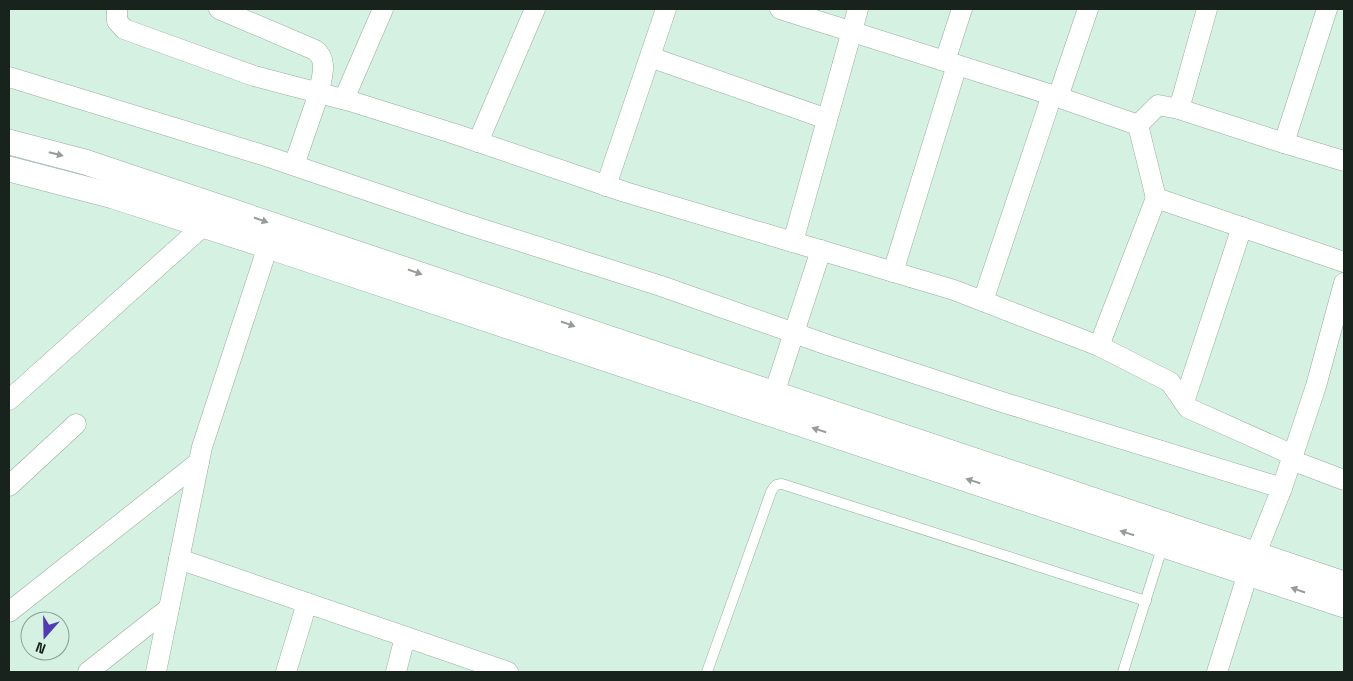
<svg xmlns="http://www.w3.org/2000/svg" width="1353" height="681" font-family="'Space Grotesk',sans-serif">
<rect width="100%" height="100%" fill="#d5f1e2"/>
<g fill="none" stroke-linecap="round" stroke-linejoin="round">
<defs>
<g id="service">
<path d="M707,672L771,492C774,486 776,484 782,484L1146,601"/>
<polyline points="1123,672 1163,545"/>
</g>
<g id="minor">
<path d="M117,9V21L124,29L254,76L319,93C321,78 329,60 315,50L219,9"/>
<polyline points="780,9 1052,95 1138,125 1158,105 1179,109 1284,143 1344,161"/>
<polyline points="650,57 827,119"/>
<polyline points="945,61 962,9"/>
<polyline points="9,77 266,156 463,223 661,286 828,345 1002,402 1282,488"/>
<polyline points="1058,97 1088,9"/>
<polyline points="344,99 383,9"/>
<polyline points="1179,109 1207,9"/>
<polyline points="1138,125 1156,198"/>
<polyline points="478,142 535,9"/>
<polyline points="1284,143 1327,9"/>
<polyline points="294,165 319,93 350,101 455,134 625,192 954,290 1099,346 1156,198 1344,262"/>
<polyline points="606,186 666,9"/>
<polyline points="793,242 858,9"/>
<polyline points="893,272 957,65"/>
<polyline points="983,301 1052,95"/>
<polyline points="1099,346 1170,382 1188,408 1293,455"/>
<polyline points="9,400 212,218"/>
<polyline points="1184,402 1242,227"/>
<polyline points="770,406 821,250"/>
<polyline points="1291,460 1344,480"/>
<polyline points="9,486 76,424"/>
<polyline points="179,559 508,672"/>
<polyline points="9,612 199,462"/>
<polyline points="88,672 169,608"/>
<polyline points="156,672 202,447 268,246"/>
<polyline points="286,672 307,603"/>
<polyline points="396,672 405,637"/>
<polyline points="1217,672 1248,573 1282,488 1316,386 1344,283"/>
</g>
<g id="tertiary">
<polyline points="9,142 85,162 715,374 1344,584"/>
<polyline points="9,169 113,196 268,246 1344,605"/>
</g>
</defs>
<!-- service casing -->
<use href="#service" stroke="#93ae9f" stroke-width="11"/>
<!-- minor casing -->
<use href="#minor" stroke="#93ae9f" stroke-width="21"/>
<!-- tertiary casing -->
<use href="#tertiary" stroke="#93ae9f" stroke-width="26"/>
<!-- service -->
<use href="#service" stroke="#fff" stroke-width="10"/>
<!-- minor -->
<use href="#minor" stroke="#fff" stroke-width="20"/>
<!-- tertiary -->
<use href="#tertiary" stroke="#fff" stroke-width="25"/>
</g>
<!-- one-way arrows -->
<defs><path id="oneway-solid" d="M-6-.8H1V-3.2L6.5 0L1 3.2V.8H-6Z" transform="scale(1.25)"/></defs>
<g fill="#979c99">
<use href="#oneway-solid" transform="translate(56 154) rotate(14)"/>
<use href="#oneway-solid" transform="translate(261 220) rotate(19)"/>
<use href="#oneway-solid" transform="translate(415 272) rotate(19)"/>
<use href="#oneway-solid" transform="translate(568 324) rotate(19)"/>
<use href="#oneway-solid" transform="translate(819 430) rotate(-162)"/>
<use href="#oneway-solid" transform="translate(973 481) rotate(-162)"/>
<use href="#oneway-solid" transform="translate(1127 533) rotate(-162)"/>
<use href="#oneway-solid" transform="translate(1298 590) rotate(-161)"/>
</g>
<!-- border -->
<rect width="1353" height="681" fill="none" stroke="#18231d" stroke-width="20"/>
<!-- north arrow -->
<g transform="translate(45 636) rotate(200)"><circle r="24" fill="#d5f1e2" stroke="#899f93"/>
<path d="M0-4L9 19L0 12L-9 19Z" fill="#523bb2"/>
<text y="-8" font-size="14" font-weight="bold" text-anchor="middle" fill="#18231d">N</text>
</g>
</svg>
